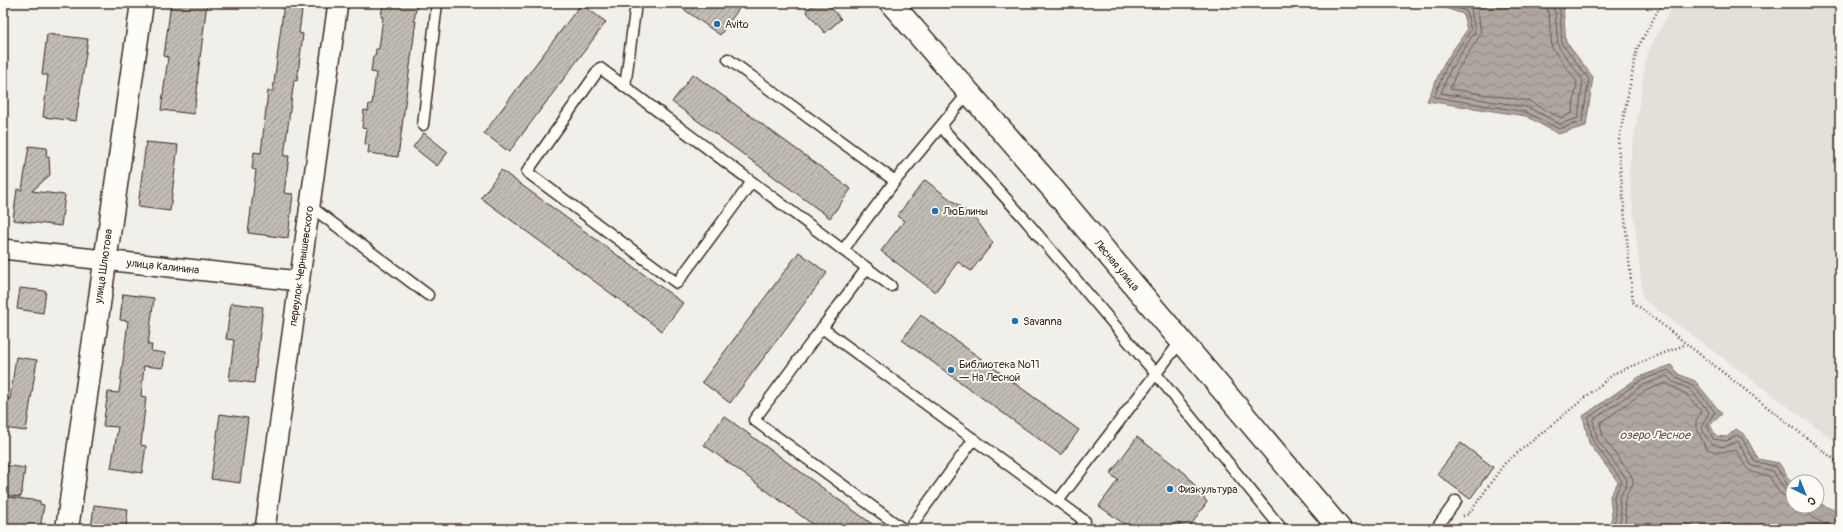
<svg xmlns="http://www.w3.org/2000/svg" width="1843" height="532" font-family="Pangolin,sans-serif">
<defs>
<pattern id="water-waves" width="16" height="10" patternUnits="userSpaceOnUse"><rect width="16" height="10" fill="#aea69f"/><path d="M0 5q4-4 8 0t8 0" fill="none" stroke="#8f8781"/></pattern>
<pattern id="building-hatch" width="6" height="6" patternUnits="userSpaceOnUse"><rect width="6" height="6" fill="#c1bcb4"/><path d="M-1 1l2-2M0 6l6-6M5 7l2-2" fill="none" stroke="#9e9992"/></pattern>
</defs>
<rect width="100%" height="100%" fill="#f1efea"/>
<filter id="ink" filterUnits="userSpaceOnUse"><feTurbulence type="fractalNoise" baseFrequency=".025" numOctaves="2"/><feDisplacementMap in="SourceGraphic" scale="8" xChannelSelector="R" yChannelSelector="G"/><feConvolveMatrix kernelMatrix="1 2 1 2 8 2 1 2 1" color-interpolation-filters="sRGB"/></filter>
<g filter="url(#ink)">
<!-- built -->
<polygon fill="#e3e0da" points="1674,3 1840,3 1840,445 1643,299 1629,169 1647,54"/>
<!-- water -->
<g fill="url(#water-waves)" stroke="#80746b">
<polygon points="1431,3 1555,3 1563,6 1566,42 1593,77 1586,126 1558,134 1526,116 1427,101 1444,63 1467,30 1463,14"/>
<polygon points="1671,365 1678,374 1695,381 1722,414 1710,425 1716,436 1727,437 1736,429 1745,435 1758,459 1779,463 1793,486 1793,506 1817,506 1817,502 1840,513 1840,529 1608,529 1612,517 1610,496 1618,482 1589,443 1583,416 1639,377"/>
</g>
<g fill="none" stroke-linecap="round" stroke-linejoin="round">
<!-- shore -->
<g stroke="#695c52" stroke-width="1">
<polyline points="1443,3 1466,11 1471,30 1447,65 1434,97 1526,112 1559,129 1582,122 1589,79 1562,44 1560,10 1556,3"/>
<polyline points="1459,3 1471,9 1475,32 1451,68 1441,93 1527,107 1560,124 1578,118 1583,80 1558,46 1555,12 1551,3"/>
<polyline points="1473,3 1478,11 1481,34 1457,71 1450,89 1529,101 1561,118 1572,113 1577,82 1552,48 1549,15 1545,3"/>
<path d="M1803,506C1807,517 1828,527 1840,528"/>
<polyline points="1612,529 1616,517 1614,497 1622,481 1593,441 1588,418 1640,381 1668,370 1676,377 1693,385 1715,412 1707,425 1713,439 1727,441 1737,435 1742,438 1755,462 1776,466 1788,486 1793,488"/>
<path d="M1617,529L1621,518L1619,498L1626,486L1627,480L1597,439L1593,420L1643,385L1667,376L1673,382L1690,389L1709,412L1702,426C1704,439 1715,451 1730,445C1733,444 1735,442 1738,441L1752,466L1773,471L1785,490L1793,493"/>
<path d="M1624,529C1628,516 1623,510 1625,500C1627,488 1638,487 1630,473L1603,437L1600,423L1645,391L1665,383L1686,394L1701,411L1696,421V427L1706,448C1715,454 1726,452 1736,450C1749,471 1743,471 1769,476C1776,486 1779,498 1793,499"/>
</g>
</g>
<!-- building -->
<g fill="url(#building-hatch)" stroke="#3b2a1e">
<polygon points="171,3 207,3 197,82 198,83 194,114 161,110 168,57 164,56"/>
<polygon points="284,3 303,3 299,33 303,34 297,81 294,80 284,156 289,156 284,193 293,194 288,238 248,233 256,170 252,169 254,152 261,153 268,91 273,91"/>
<polygon points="383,3 417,3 414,21 416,21 398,157 368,153 369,145 365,144 367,129 362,128 364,110 368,111 369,104 372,104 376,73 371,72 373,56 375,56 376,49 379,49 383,17 381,17"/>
<polygon points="675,3 743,3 720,35"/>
<polygon points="816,3 827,3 841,19 825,33 806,11"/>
<polygon points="581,4 606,22 509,152 484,133"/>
<polygon points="47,34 88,39 76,121 43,117 48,75 42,75"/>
<polygon points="693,74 851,189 830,218 672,102"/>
<polygon points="424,133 448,152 437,166 413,147"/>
<polygon points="146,142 178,145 170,211 138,207"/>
<polygon points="29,146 47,148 46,157 49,157 50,175 32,191 65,195 61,226 13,220 17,189 22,190"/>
<polygon points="501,170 683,303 662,331 481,198"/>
<polygon points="925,180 975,218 993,243 971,271 958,262 935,292 881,251 904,221 897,216"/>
<polygon points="799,252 827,273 730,403 702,382"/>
<polygon points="20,288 46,291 43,313 17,309"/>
<polygon points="123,294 154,298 148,345 152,345 151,351 165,353 163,368 144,366 141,396 146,397 141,445 146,446 142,473 111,468 118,427 103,426 108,392 119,393 128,321 120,320"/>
<polygon points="231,303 263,307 254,383 229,380 234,340 226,339"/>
<polygon points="921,315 1079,430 1061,455 902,340"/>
<polygon points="16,357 37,360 26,431 3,428 3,398 10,399"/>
<polygon points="220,414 248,418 240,483 211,479"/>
<polygon points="724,416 879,529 819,529 704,445"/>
<polygon points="1137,437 1186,474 1207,502 1188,529 1176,522 1171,529 1131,529 1099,506 1118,480 1110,474"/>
<polygon points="1461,443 1493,467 1470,499 1437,474"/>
<polygon points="3,465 25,468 21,497 3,495"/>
<polygon points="8,497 40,501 40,504 44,505 40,529 4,529"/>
<polygon points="94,505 128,509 126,529 91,529"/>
</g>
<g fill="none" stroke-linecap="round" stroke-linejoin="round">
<defs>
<g id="service">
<polyline points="728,59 895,181"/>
<polyline points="625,87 636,3"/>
<polyline points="423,125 437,3"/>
<polyline points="941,127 1022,216 1156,374 1282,529"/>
<polyline points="751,183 677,283 527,172 600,68 891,286"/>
<polyline points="310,206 428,295"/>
<polyline points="843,250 895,181 969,92"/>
<polyline points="867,268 822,328 1085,521 1079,529"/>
<polyline points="822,328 754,420 903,529"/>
<polyline points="1058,501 1181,341"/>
<polyline points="909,529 974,439"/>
<polyline points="1436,529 1456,501"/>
</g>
<g id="minor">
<polyline points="3,249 299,281"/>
<polyline points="265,529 338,3"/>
</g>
<polyline id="secondary" points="67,529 142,3"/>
<polyline id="primary" points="891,3 1052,188 1340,529"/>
</defs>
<!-- service casing -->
<use href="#service" stroke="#3b2a1e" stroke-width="13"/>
<!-- minor casing -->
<use href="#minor" stroke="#3b2a1e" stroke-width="22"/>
<!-- secondary casing -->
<use href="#secondary" stroke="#3b2a1e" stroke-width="25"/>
<!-- primary casing -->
<use href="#primary" stroke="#3b2a1e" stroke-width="25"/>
<!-- path -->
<g stroke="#3b2a1e" stroke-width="2.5" stroke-dasharray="1 3" stroke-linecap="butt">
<polyline points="1662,3 1637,49 1618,145 1633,302 1840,464"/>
<polyline points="1463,516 1469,514 1504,464 1615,373 1684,345"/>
</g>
<!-- service -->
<use href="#service" stroke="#fdfcf7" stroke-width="10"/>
<!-- minor -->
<use href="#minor" stroke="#fdfcf7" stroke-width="19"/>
<!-- secondary -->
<use href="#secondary" stroke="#fdfcf7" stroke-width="22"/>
<!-- primary -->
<use href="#primary" stroke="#fdfcf7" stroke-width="22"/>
</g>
</g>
<!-- markers -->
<g fill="#1f6fb2" stroke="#fdfcf7" stroke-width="1.5">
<circle cx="717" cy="24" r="4"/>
<circle cx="935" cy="211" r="4"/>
<circle cx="1015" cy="321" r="4"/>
<circle cx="951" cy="370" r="4"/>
<circle cx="1170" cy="489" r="4"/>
</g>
<g text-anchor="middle" stroke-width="3.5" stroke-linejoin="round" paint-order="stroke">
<!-- poi labels -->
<g font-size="11" fill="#3b2a1e" stroke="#fdfcf7" text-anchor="start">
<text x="725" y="28">Avito</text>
<text x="943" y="215">ЛюБлины</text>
<text x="1023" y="325">Savanna</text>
<text x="959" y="368">Библиотека №11<tspan x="959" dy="13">— На Лесной</tspan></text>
<text x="1178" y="493">Физкультура</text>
</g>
<!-- street labels -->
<g font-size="11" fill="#3b2a1e" stroke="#fdfcf7">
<text transform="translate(1117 265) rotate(50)" y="4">Лесная улица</text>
<text transform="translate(103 266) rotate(-82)" y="4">улица Шлютова</text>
<text transform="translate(163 266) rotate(6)" y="4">улица Калинина</text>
<text transform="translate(301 266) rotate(-82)" y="4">переулок Чернышевского</text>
</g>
<!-- water labels -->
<g font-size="12" font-style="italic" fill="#63554b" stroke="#fdfcf7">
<text x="1655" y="439">озеро Лесное</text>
</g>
</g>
<!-- margin -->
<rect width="1843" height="532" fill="none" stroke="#fdfcf7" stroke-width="16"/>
<rect x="8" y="8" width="1827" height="516" fill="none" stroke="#3b2a1e" stroke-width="1.5" filter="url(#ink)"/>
<!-- north arrow -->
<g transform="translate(1805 494) rotate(137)"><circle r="19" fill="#fdfcf7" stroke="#afa8a0"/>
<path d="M0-3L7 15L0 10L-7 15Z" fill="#1f6fb2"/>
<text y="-6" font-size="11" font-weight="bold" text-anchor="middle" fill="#3b2a1e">С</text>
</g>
</svg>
